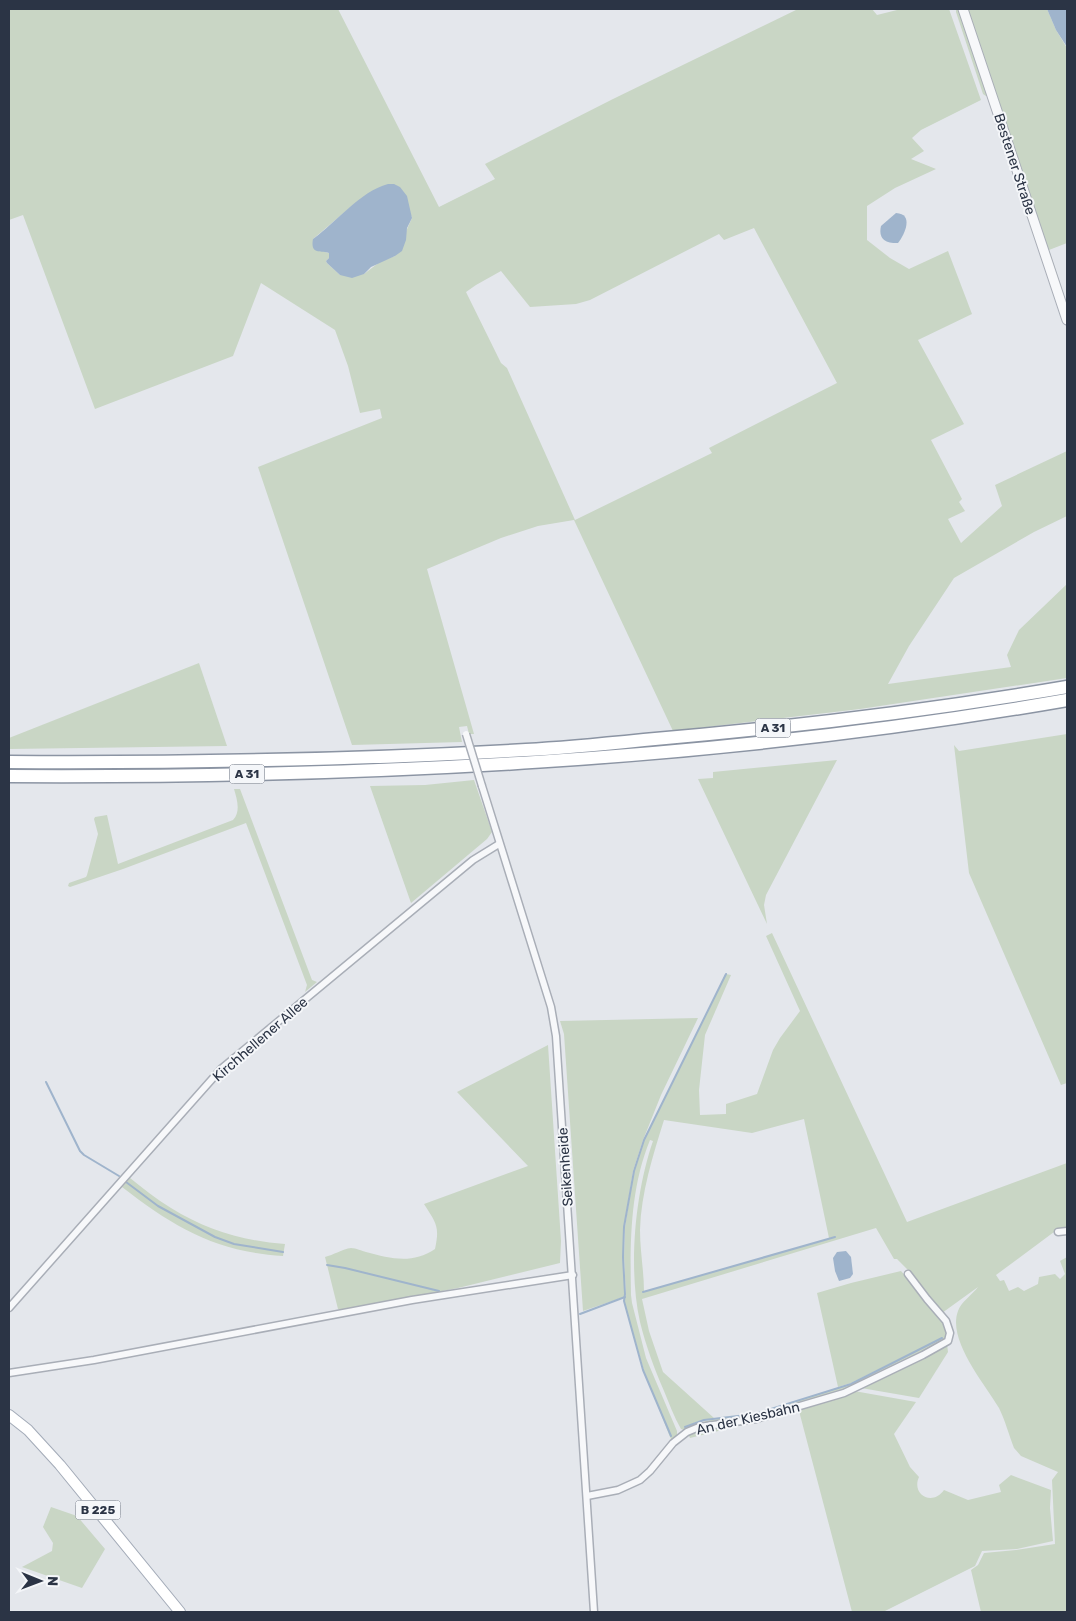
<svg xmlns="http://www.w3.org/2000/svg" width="1076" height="1621" font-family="Rubik,sans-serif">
<rect width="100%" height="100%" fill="#e4e7ec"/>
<!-- green -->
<g fill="#c9d6c5" fill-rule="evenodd">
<path d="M9,9H338L439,207L495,179L485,164L613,99L798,9H872L877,15L901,9H949L981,100L921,130L912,138L924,151L911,159L936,169L895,188L867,206V240L890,258L909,269L948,251L972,314L918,340L964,424L931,440L962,499L959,502L965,511L948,519L961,543L1002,506L995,485L1067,451V516L1034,532L954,578L909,646L888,684L1011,667L1007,655L1019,630L1067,584V678L860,709L673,731L574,520L538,526L501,538L427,569L474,734H469L467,726L459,727L462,742L352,745L258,467L382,418L380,409L360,413L348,366L335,330L261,283L233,356L95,409L23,215L9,220ZM377,189L408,207L412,218L395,256L381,261L364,274L340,275L327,263L326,261L329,258V253L325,252L313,239L353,205ZM754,228L837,383L709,448L712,453L575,520L507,368L501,363L466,292L476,285L501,271L530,307L576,304L590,300L719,234L724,240Z"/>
<polygon points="956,9 959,9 988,95 986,96 983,94 956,12"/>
<polygon points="965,9 1047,9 1056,30 1067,48 1067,243 1049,250 1060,283 1058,283"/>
<polygon points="199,663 227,746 9,749 9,738"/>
<polygon points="1067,734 1067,1083 1061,1085 969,873 954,745 959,751"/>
<polygon points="837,760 766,895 764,905 767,924 698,779 713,778 713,772"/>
<polygon points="474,780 492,832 487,839 411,903 370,786 425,785"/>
<path d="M234,789H240L312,980L317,982L305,992L307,985L246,823L123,869L70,887L68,886L69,883L86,877L87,875L98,834L94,819L95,817L107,815L118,864L233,820C241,812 237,799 234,789Z"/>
<path d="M772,933L907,1222L1067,1163V1227L1058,1229L996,1275L1000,1281L1004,1280L1009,1291L1018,1287L1024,1291L1038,1284L1039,1277L1055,1274L1060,1279L1065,1274L1060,1261L1067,1257V1612H981L971,1570L978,1565L984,1553L1016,1550L1055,1544L1052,1480L1058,1472L1021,1456L1014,1448C1009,1435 1005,1420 999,1408C985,1384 947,1340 958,1311C961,1302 972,1295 978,1287L942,1313L911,1273L897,1259H894L876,1228L642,1299L649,1331L663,1372L714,1418L696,1422L685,1427L710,1420L756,1414L851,1384L942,1338L851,1383L838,1387L817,1293L851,1283L901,1271L942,1316L948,1331L946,1340L856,1386L775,1413L684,1430L681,1429C674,1417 669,1403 664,1391C654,1368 646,1346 640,1322C628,1268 635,1193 653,1141L650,1140C630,1189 630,1242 631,1295L632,1303L646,1358L677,1431V1436L672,1441L670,1437L644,1371L624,1301L626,1294L624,1257L625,1227L634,1171L644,1140L726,974L731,975L705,1035L699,1090L700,1115L726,1114V1104L757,1094L773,1050L780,1038L800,1011L766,936ZM804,1119L829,1238L835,1237L644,1292C644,1271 640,1251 640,1230C641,1193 653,1155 664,1120L752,1133Z"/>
<polygon points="698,1018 661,1095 643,1140 633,1171 624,1226 624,1297 583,1311 564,1034 560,1021"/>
<path d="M548,1045L561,1241L560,1263L458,1288L343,1310L338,1309L325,1257C333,1255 343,1249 351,1248C356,1248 362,1251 366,1252C391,1259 413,1264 435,1249C440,1226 436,1223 424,1204L528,1166L457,1092Z"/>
<path d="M130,1178C143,1188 156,1199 171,1208C206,1230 244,1241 285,1244L283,1256C215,1252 174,1227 122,1187Z"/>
<polygon points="947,1344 948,1352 919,1398 861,1388"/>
<path d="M854,1391L916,1402L894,1434L910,1467L919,1477C911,1494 932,1507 944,1490L968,1500L1001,1492L999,1485L1011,1475L1051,1490L1050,1508L1053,1541L1017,1549L982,1551L975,1566L883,1612H852L799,1411L690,1438L688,1434L709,1428L749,1422Z"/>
<polygon points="51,1507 77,1516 105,1549 82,1588 22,1567 52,1551 53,1543 43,1527"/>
</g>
<!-- water -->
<g fill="#9fb4cc">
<polygon points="1047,9 1067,9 1067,47 1056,30"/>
<path d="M388,184H394L400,187L407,196L412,218L407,228L406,240L402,251L395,256L371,267L364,274L352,278L340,275L327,263L326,261L329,258V253C321,250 310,255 313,239C337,222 359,192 388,184Z"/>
<path d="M896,213C914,214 905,234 898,243C886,244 878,239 881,226Z"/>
<polygon points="846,1251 851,1257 853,1274 850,1278 839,1281 835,1271 833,1258 837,1252"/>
</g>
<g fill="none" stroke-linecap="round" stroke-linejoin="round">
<!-- stream -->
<g stroke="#9fb4cc" stroke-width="2">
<polyline points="46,1082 80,1151 84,1155 119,1176"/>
<polyline points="126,1182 158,1206 215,1237 234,1244 283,1252"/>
<polyline points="327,1265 345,1268 439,1291"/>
<polyline points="643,1292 835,1237"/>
<polyline points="580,1314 625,1297"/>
<polyline points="685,1427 704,1420 755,1414 851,1384 942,1338"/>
<polyline points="671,1436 643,1370 624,1301 625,1294 623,1257 624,1227 634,1171 644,1140 726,974"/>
</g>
<defs>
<g id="minor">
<polyline points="482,786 551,1007 556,1036 594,1612"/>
<polyline points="1058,1232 1067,1231"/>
<polyline points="9,1308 221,1069 473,860 499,844"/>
<polyline points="9,1373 94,1360 412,1300 573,1275"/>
<polyline points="587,1496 618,1490 640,1480 650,1471 673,1443 687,1432 699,1427 756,1419 844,1393 923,1355 948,1341 950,1333 946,1321 927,1299 908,1274"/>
</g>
<polyline id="tertiary" points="963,9 1067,320"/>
<polyline id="primary" points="9,1415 28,1430 60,1465 180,1612"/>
<g id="motorway">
<path d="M9,762C181,763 354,760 526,750C566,748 605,744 644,740C785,728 927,711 1067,687"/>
<path d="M9,776C363,778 718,761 1067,700"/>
</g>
</defs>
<!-- minor casing -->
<use href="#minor" stroke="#a9aeb7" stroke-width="9"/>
<!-- tertiary casing -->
<use href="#tertiary" stroke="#a9aeb7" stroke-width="11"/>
<!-- primary casing -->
<use href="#primary" stroke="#a3abb8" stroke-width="12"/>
<!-- motorway casing -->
<use href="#motorway" stroke="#8b94a3" stroke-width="15"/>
<!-- minor -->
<use href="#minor" stroke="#f7f8fa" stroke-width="6"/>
<!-- tertiary -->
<use href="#tertiary" stroke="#f7f8fa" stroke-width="9"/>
<!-- primary -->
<use href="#primary" stroke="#fff" stroke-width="10"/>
<!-- motorway -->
<use href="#motorway" stroke="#fff" stroke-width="12"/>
<defs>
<polyline id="minor-bridge" points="466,734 482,786"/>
</defs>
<!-- minor-bridge casing -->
<use href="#minor-bridge" stroke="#a9aeb7" stroke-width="9" stroke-linecap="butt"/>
<!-- minor-bridge -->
<use href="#minor-bridge" stroke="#f7f8fa" stroke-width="6"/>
</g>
<g text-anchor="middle" stroke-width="4" stroke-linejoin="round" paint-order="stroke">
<!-- shield labels -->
<g fill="#f4f6f9" stroke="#676e7b" stroke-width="1">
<rect x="755.5" y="718.5" width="35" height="19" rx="4"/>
<rect x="229.5" y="764.5" width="35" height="19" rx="4"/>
<rect x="75.5" y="1500.5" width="45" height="19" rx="4"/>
</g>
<g font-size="12" font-weight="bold" fill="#2b3445">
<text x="773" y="732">A 31</text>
<text x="247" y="778">A 31</text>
<text x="98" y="1514">B 225</text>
</g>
<!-- street labels -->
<g font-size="14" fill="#2b3445" stroke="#f4f6f9">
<text transform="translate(1015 164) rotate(72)" y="5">Bestener Straße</text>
<text transform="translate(260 1039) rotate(-41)" y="5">Kirchhellener Allee</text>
<text transform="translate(565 1167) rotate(-94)" y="5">Seikenheide</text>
<text transform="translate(748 1418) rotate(-13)" y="5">An der Kiesbahn</text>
</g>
</g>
<!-- border -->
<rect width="1076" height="1621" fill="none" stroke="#2b3445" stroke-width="20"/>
<!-- north arrow -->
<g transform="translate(40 1581) rotate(91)" stroke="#f4f6f9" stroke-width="4" paint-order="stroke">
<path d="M0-4L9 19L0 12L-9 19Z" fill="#2b3445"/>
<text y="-8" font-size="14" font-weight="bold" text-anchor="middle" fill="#2b3445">N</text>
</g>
</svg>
